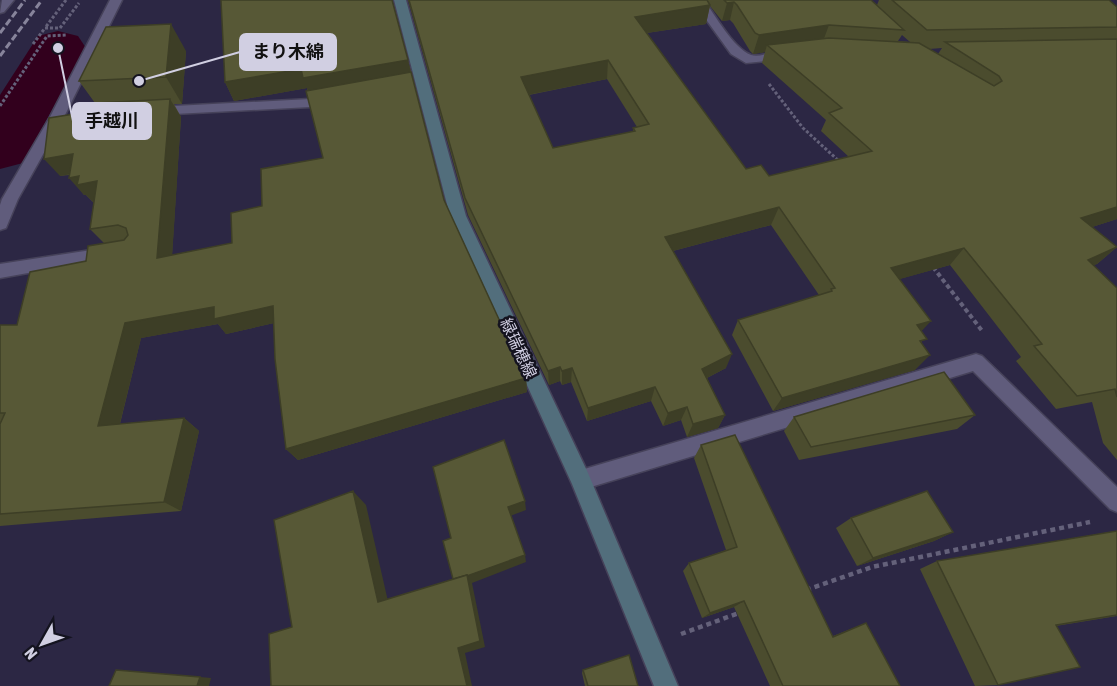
<svg xmlns="http://www.w3.org/2000/svg" width="1117" height="686" font-family="'Asap Condensed','Noto Sans JP',sans-serif">
<rect width="100%" height="100%" fill="#2c2744"/>
<g fill="none" stroke-linecap="round" stroke-linejoin="round">
<!-- river -->
<polygon fill="#32001d" fill-rule="evenodd" points="58,31 78,36 86,48 23,163 0,169 0,95 38,36"/>
<defs>
<polygon id="lane" points="111,247 117,249 119,253 117,257 0,278 0,264"/>
<g id="street">
<polygon points="2,0 14,0 4,12 0,13"/>
<polygon points="110,0 122,0 64,117 18,199 6,228 0,230 0,205 2,199 50,117"/>
<path d="M692,0H704C715,15 733,48 751,55C763,59 782,45 792,55L786,59L746,63L731,54Z"/>
<polygon points="333,95 338,96 340,99 338,102 310,107 155,115 148,111 155,107 310,99"/>
<polygon points="976,354 982,356 1117,487 1117,512 1110,509 973,371 581,490 574,487 571,480 574,473 581,470"/>
</g>
<polygon id="secondary" points="394,0 406,0 466,216 588,473 678,686 654,686 572,484 450,216"/>
</defs>
<!-- lane casing -->
<use href="#lane" stroke="#46425a" stroke-width="3"/>
<!-- street casing -->
<use href="#street" stroke="#46425a" stroke-width="3"/>
<!-- secondary casing -->
<use href="#secondary" stroke="#46425a" stroke-width="3"/>
<!-- path-far2 -->
<g stroke="#64617a" stroke-width="3" stroke-dasharray="3 2" stroke-linecap="butt">
<polyline points="66,0 45,28 60,28 79,3"/>
<polyline points="33,44 45,28"/>
<polyline points="769,84 803,128 841,163"/>
<polyline points="0,106 47,36 67,35"/>
</g>
<!-- path-far1 -->
<polyline stroke="#64617a" stroke-width="4" stroke-dasharray="4.5 3" stroke-linecap="butt" points="933,267 983,332"/>
<!-- path -->
<g stroke="#64617a" stroke-width="4.5" stroke-dasharray="5 4" stroke-linecap="butt">
<polyline points="806,590 872,567 1090,522"/>
<polyline points="681,634 739,613"/>
</g>
<!-- lane -->
<use href="#lane" fill="#605c7c" fill-rule="evenodd"/>
<!-- street -->
<use href="#street" fill="#605c7c" fill-rule="evenodd"/>
<!-- secondary -->
<use href="#secondary" fill="#526e7c" fill-rule="evenodd"/>
<!-- rail -->
<g stroke="#87849b" stroke-width="3" stroke-dasharray="7 3" stroke-linecap="butt">
<polyline points="0,33 25,0"/>
<polyline points="0,56 42,0"/>
</g>
</g>
<!-- wall -->
<g fill="#4b4c2e" fill-rule="evenodd">
<path d="M408,0H871L877,5L879,0H1109L1117,7V219L1092,227L1117,247L1097,264L1093,265L1117,288V460L1103,443L1092,402L1056,409L1016,361L1021,357L950,265L899,279L921,331L922,344L915,370L773,411L732,335L738,320L819,295L771,225L673,251L726,368L707,378L725,415L718,428L687,437L681,420L663,426L651,401L587,421L571,382L562,385L560,381L549,385L468,215ZM710,6L722,21L730,20L733,23L750,51L753,54L765,52L762,63L826,120L821,131L849,157L769,176L746,169L647,33L706,24ZM902,35L910,42L898,41ZM942,48L938,54L929,49ZM607,79L637,127L633,128V132L553,148L529,95Z"/>
<polygon points="186,51 182,104 174,104 181,117 172,255 232,243 262,206 323,158 307,88 234,101 225,82 408,60 444,200 526,378 527,392 298,460 286,449 274,323 226,334 218,324 141,338 120,424 184,418 199,431 181,511 0,526 0,325 17,325 104,243 90,229 94,202 93,202 86,195 84,195 69,175 60,176 74,114 95,103 79,81"/>
<polygon points="975,415 957,429 799,460 784,431 794,417"/>
<polygon points="701,445 833,636 866,623 900,686 770,686 734,607 702,618 683,571 689,563 726,550 694,458"/>
<polygon points="851,518 953,532 934,541 857,566 836,528"/>
<polygon points="1117,531 1117,616 1056,626 998,685 975,686 920,569 937,561"/>
<polygon points="583,670 638,686 585,686 582,673"/>
</g>
<!-- shaded-wall -->
<g fill="#3d3e26">
<polygon points="734,2 730,20 722,21 727,3"/>
<polygon points="710,5 706,24 633,35 635,17"/>
<polygon points="171,24 186,51 182,104 166,77"/>
<polygon points="829,25 822,44 767,45 765,52 753,54 759,35"/>
<polygon points="408,60 412,78 310,97 307,88 234,101 225,82 301,69"/>
<polygon points="608,60 607,79 522,96 521,77"/>
<polygon points="170,99 181,117 171,274 157,258"/>
<polygon points="73,154 88,171 60,176 44,159"/>
<polygon points="79,176 97,181 112,199 93,202 86,195 84,195 69,178"/>
<polygon points="779,207 771,225 661,254 665,237"/>
<polygon points="1117,207 1117,219 1064,236 1081,218"/>
<polygon points="1117,247 1097,264 1069,276 1088,260"/>
<polygon points="964,248 950,265 879,285 891,268"/>
<polygon points="273,306 283,321 226,334 218,324 141,338 116,439 98,426 125,323 214,307"/>
<polygon points="931,321 917,336 917,325"/>
<polygon points="732,354 726,368 697,383 702,369"/>
<polygon points="930,355 915,370 773,411 782,398"/>
<polygon points="560,367 560,381 549,385 548,371"/>
<polygon points="572,368 571,382 562,385 562,371"/>
<polygon points="526,378 527,392 298,460 286,449"/>
<polygon points="655,387 651,401 587,421 588,408"/>
<polygon points="687,407 681,420 663,426 668,413"/>
<polygon points="725,415 718,428 687,437 693,424"/>
<polygon points="184,418 199,431 181,511 164,502"/>
<polygon points="353,491 366,505 390,610 378,602"/>
<polygon points="525,501 526,510 510,516 508,507"/>
<polygon points="953,532 934,541 857,566 873,558"/>
<polygon points="525,555 526,562 472,583 485,647 465,653 472,686 467,686 458,648 467,575"/>
<polygon points="744,601 734,607 702,618 710,613"/>
<polygon points="200,677 211,678 209,686 197,686"/>
</g>
<!-- building -->
<g fill="#575836" stroke="#3d3e26" stroke-width="1.5" fill-rule="evenodd">
<polygon points="221,0 392,0 408,60 303,78 301,69 225,82"/>
<path d="M409,0H707L710,5L635,17L746,169L761,165L769,176L872,151L829,113L842,108L767,45L829,38L919,43L994,86L1002,81L999,76L945,42L1117,39V207L1081,218L1117,247L1088,260L1117,288V397L1115,389L1077,396L1034,346L1042,344L964,248L891,268L931,321L917,325L927,339L920,341L930,355L782,398L738,320L832,291L831,289L835,288L779,207L665,237L732,354L702,369L725,415L693,424L687,407L668,413L655,387L588,408L572,368L562,371L560,367L548,371L465,198ZM608,60L649,124L633,128L635,131L553,148L521,77Z"/>
<polygon points="724,0 871,0 904,30 829,25 759,35 755,33 737,5 734,2 727,3"/>
<polygon points="892,0 1109,0 1117,7 1117,27 927,30"/>
<polygon points="171,24 166,77 79,81 106,27"/>
<polygon points="411,72 444,200 526,378 286,449 275,359 273,306 214,319 214,307 125,323 98,426 184,418 164,502 0,514 0,424 5,413 0,413 0,325 17,325 30,272 86,261 88,246 124,240 128,235 126,228 118,225 90,229 97,181 77,185 79,176 69,178 73,154 44,159 49,118 74,114 79,104 170,99 157,258 232,243 231,213 262,206 261,169 323,158 306,91"/>
<polygon points="944,372 975,415 811,447 794,417"/>
<polygon points="735,435 833,637 866,623 900,686 783,686 744,601 710,613 689,563 737,547 701,445"/>
<polygon points="504,440 525,501 508,507 525,555 467,576 467,575 453,579 443,541 451,538 433,467"/>
<polygon points="353,491 378,602 467,575 480,641 458,648 467,686 271,686 269,634 292,627 274,520"/>
<polygon points="927,491 953,532 873,558 851,518"/>
<polygon points="1117,531 1117,615 1056,625 1080,667 998,685 937,561"/>
<polygon points="629,655 638,686 588,686 583,670"/>
<polygon points="116,670 200,677 197,686 109,686"/>
</g>
<g text-anchor="middle" stroke-width="5" stroke-linejoin="round" paint-order="stroke">
<!-- street labels -->
<g font-size="16" fill="#d1cfe2" stroke="#14131f">
<text transform="translate(519 348) rotate(65)" y="6">緑瑞穂線</text>
</g>
</g>
<!-- callouts -->
<path fill="none" stroke="#d1cfe2" stroke-width="2" d="M139 81L240 52M58 48L73 121"/>
<g fill="#d1cfe2" stroke="#14131f" stroke-width="2">
<circle cx="139" cy="81" r="6"/>
<circle cx="58" cy="48" r="6"/>
</g>
<g fill="#d1cfe2" stroke="#d1cfe2" stroke-width="2">
<rect x="240" y="34" width="96" height="36" rx="6"/>
<rect x="73" y="103" width="78" height="36" rx="6"/>
</g>
<g font-size="18" text-anchor="middle" font-weight="bold" fill="#111">
<text x="288" y="58">まり木綿</text>
<text x="112" y="127">手越川</text>
</g>
<!-- north arrow -->
<g transform="translate(42 644) rotate(230)" stroke="#14131f" stroke-width="4.5" paint-order="stroke">
<path d="M0-4.5L10 22L0 15L-10 22Z" fill="#d1cfe2"/>
<text y="-9" font-size="16" font-weight="bold" text-anchor="middle" fill="#d1cfe2">N</text>
</g>
</svg>
